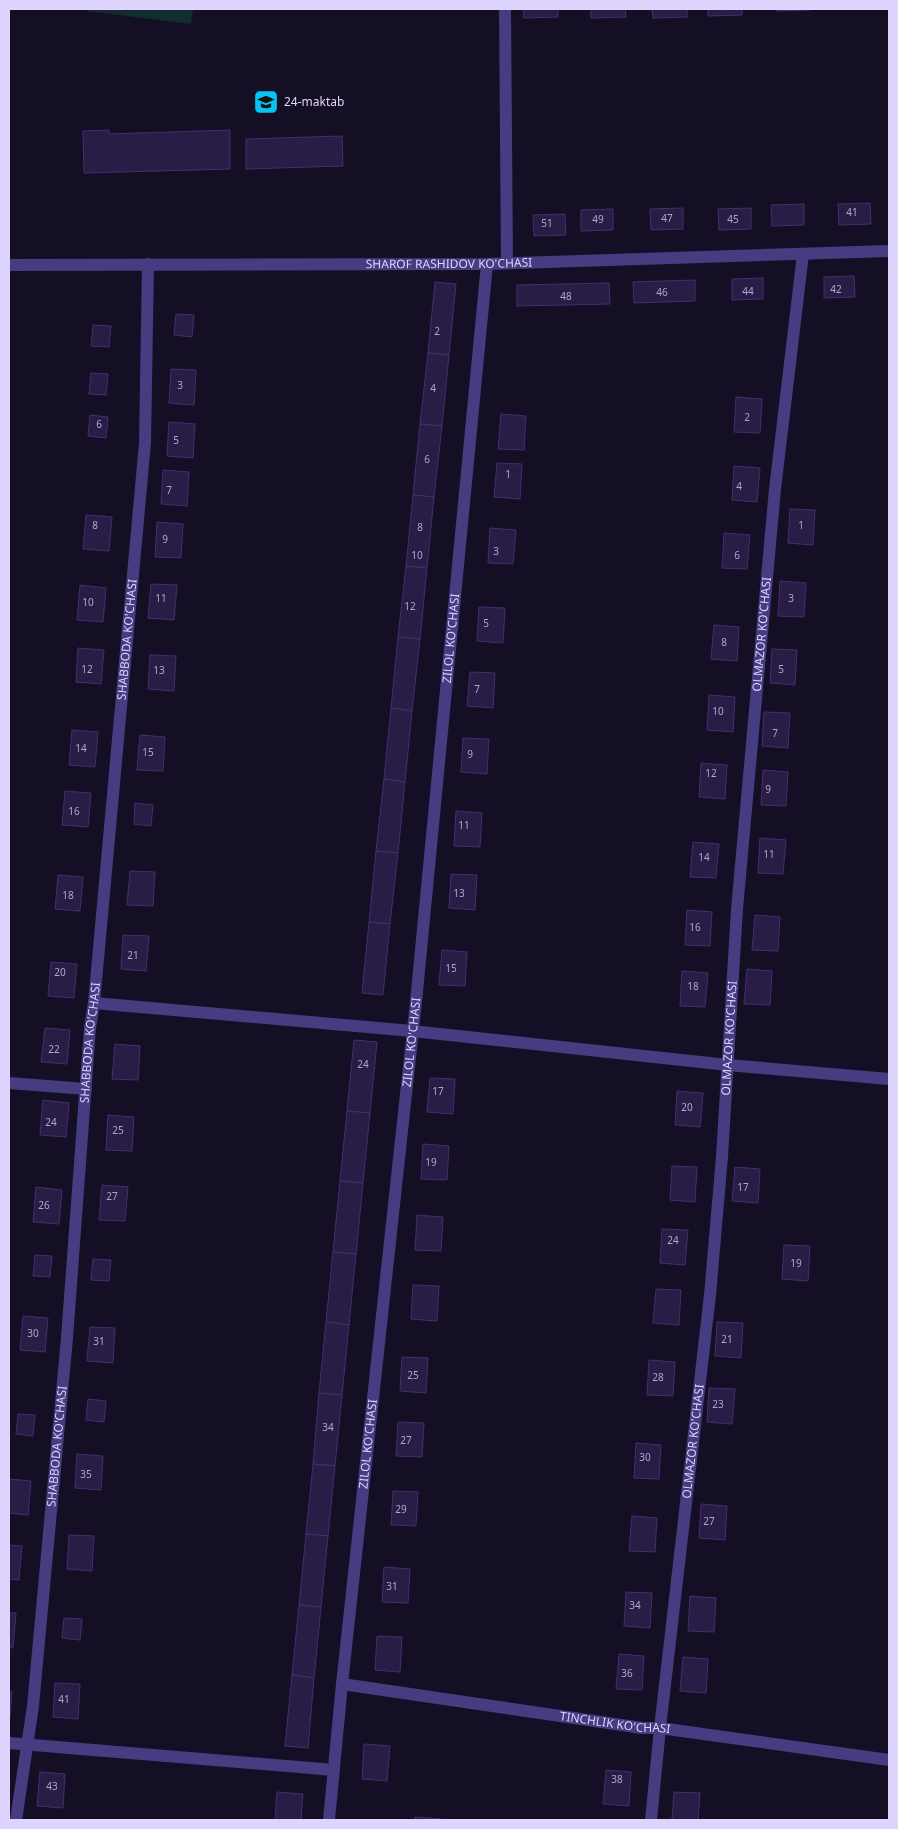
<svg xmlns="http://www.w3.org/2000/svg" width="898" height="1829" font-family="'Noto Sans',sans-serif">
<rect width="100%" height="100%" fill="#150f25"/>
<!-- green -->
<polygon fill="#132c2e" points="87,9 193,9 191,24 87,11"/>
<!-- building -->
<g fill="#291c45" stroke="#432f70">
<polygon points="523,9 558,9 558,17 524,18"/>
<polygon points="591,9 625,9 626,17 591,18"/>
<polygon points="652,9 687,9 687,17 653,18"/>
<polygon points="708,9 742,9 742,15 708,16"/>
<polygon points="776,9 810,9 810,10 776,11"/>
<polygon points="109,130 109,134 230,130 230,169 84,173 83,131"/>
<polygon points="342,136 343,166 246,169 246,139"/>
<polygon points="870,203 871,224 839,225 838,204"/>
<polygon points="804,204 804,225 772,226 771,205"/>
<polygon points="683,208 683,229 651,230 650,209"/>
<polygon points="751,208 751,229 719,230 718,209"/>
<polygon points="613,209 613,230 581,231 581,210"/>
<polygon points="565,214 566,235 534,236 533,215"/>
<polygon points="854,276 855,297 824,298 824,277"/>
<polygon points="763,278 763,299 732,300 732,279"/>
<polygon points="695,280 695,301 634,303 633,282"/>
<polygon points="435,282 456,284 449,355 428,353"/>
<polygon points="609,283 610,304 517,306 517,285"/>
<polygon points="176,314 194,315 192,337 174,335"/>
<polygon points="93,325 111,326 109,347 91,346"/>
<polygon points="428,353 449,355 442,426 420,424"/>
<polygon points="171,369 196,370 194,405 169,403"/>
<polygon points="91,373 108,374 106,395 89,394"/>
<polygon points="736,397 762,399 760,433 734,432"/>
<polygon points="501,414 526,416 524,450 498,449"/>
<polygon points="90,415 108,417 106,438 88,436"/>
<polygon points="169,422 195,424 193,458 167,456"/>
<polygon points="420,424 442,426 434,497 413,495"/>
<polygon points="497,463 522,464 520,499 494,497"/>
<polygon points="734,466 760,468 757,502 732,500"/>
<polygon points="163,470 189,472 187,506 161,504"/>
<polygon points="413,495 434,497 427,568 406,566"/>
<polygon points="790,509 815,510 813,545 788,543"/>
<polygon points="86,515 112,517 109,551 83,549"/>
<polygon points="157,522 183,524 181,558 155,557"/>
<polygon points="490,528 516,530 513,564 488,563"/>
<polygon points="724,533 750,535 747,569 722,568"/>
<polygon points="406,566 427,568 420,639 398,637"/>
<polygon points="780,581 806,583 804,617 778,616"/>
<polygon points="151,584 177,585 174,620 148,618"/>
<polygon points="80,585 106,588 103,622 77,620"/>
<polygon points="479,607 505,608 503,643 477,641"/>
<polygon points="714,625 739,627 737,661 711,659"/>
<polygon points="398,637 420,639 412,711 391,708"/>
<polygon points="78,648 104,650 101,684 76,682"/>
<polygon points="772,649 797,650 795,685 770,683"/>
<polygon points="150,655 176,656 174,691 148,689"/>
<polygon points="470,672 495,673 493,708 467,706"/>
<polygon points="709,695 735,697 733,732 707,730"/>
<polygon points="391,708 412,711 405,782 384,779"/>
<polygon points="764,712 790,713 788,748 762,746"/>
<polygon points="72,730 98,732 95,767 69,765"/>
<polygon points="140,735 165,737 163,771 137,770"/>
<polygon points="463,738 489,739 487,774 461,772"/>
<polygon points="701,763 727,765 725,799 699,797"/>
<polygon points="763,770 788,772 786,806 761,805"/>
<polygon points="384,779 405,782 398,853 376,851"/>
<polygon points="65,791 91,793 88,827 62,825"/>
<polygon points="135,803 153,805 151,826 134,824"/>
<polygon points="456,811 482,813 480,847 454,846"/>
<polygon points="760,838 786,840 783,874 758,873"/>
<polygon points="693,842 719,844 716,878 690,877"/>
<polygon points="376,851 398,853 390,924 369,922"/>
<polygon points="130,871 155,872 153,906 127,905"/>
<polygon points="451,874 477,875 475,910 449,908"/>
<polygon points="58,875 83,877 80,911 55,909"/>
<polygon points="687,910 712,912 710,946 685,945"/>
<polygon points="755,915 780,917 778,951 752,950"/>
<polygon points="369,922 390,924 383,995 362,993"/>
<polygon points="123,935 149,936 146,971 121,969"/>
<polygon points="442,950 467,952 465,986 439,985"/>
<polygon points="51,962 77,964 74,998 48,996"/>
<polygon points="747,969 772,971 770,1005 744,1004"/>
<polygon points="682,971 708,973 705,1007 680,1006"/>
<polygon points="45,1028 70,1030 67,1064 41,1062"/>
<polygon points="354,1040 377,1042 370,1113 347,1111"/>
<polygon points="115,1044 140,1046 138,1080 112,1079"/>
<polygon points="430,1078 455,1079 453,1114 427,1112"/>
<polygon points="677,1091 703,1093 700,1127 675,1125"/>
<polygon points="43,1100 69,1103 66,1137 40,1135"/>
<polygon points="347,1111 370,1113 363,1183 340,1181"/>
<polygon points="108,1115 134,1117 132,1151 106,1150"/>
<polygon points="423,1144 449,1146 447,1180 421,1179"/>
<polygon points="672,1166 697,1167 695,1202 670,1200"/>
<polygon points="735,1167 760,1169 758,1203 732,1201"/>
<polygon points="340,1181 363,1183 356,1254 333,1252"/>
<polygon points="102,1185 128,1187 125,1221 99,1220"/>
<polygon points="36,1187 62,1190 59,1224 33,1222"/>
<polygon points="417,1215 443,1217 441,1251 415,1250"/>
<polygon points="662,1229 688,1230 685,1265 660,1263"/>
<polygon points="784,1245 810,1246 808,1281 782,1279"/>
<polygon points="333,1252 356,1254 349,1325 326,1322"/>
<polygon points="35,1255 52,1256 50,1277 33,1276"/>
<polygon points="93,1259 111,1260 109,1281 91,1280"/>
<polygon points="413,1285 439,1286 437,1321 411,1319"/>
<polygon points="656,1289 681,1290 679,1325 653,1323"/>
<polygon points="23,1316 48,1318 45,1352 20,1350"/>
<polygon points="326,1322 349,1325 342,1395 319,1393"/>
<polygon points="717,1322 743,1323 741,1358 715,1356"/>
<polygon points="90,1327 115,1328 113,1363 87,1361"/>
<polygon points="402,1357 428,1358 426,1393 400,1391"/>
<polygon points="649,1360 675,1362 673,1396 647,1395"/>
<polygon points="709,1388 735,1389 732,1424 707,1422"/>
<polygon points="319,1393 342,1395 335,1466 313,1464"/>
<polygon points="88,1399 106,1401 104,1422 86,1420"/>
<polygon points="18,1414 35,1415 33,1436 16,1434"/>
<polygon points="398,1422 424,1423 422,1457 396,1456"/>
<polygon points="636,1443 661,1445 659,1479 634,1478"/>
<polygon points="77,1454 103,1456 101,1490 75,1488"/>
<polygon points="313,1464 335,1466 328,1536 306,1534"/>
<polygon points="9,1479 31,1481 28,1515 9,1513"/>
<polygon points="393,1491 418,1492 416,1526 391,1525"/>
<polygon points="701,1504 727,1506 725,1540 699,1538"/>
<polygon points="632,1516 657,1518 655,1552 629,1551"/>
<polygon points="306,1534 328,1536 321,1607 299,1605"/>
<polygon points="69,1535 94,1536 92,1571 67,1569"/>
<polygon points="9,1545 22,1546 19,1580 9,1579"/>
<polygon points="384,1567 410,1569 408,1603 382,1602"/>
<polygon points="626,1592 652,1593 650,1628 624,1626"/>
<polygon points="690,1596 716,1598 714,1632 688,1631"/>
<polygon points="299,1605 321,1607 314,1678 292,1675"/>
<polygon points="9,1613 16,1613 13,1648 9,1647"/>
<polygon points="64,1618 82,1619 80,1640 62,1638"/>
<polygon points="377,1636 402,1637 400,1672 375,1670"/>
<polygon points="619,1654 644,1656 642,1690 616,1689"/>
<polygon points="683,1657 708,1659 706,1693 680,1691"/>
<polygon points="292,1675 314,1678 308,1748 285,1746"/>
<polygon points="55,1683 80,1684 78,1719 53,1717"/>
<polygon points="9,1691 12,1692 9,1726"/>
<polygon points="364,1744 390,1746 387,1781 362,1779"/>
<polygon points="606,1770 631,1772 629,1806 603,1804"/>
<polygon points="40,1772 65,1774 63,1808 37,1806"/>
<polygon points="277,1792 303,1794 301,1820 275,1820"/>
<polygon points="674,1792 700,1793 698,1820 672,1820"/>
<polygon points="415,1817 441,1819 441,1820 415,1820"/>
</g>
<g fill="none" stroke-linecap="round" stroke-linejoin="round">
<!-- minor -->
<g stroke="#463c82" stroke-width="12">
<polyline points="505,9 507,263"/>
<path id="s1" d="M9,265L487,264L889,251"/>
<polyline points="94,1003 412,1031 728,1065 889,1079"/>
<polyline points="9,1083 86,1089"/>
<path id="s2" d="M342,1684L642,1728H660L889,1760"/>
<polyline points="9,1743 334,1770"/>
<path id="s3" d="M16,1820L33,1706L67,1338L90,1028L94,1003L145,443L148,264"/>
<path id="s4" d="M329,1820L342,1684L416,1002L487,264"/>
<path id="s5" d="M651,1820L660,1728L710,1295L722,1157L737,909L775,489L803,254"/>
</g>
</g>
<!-- icons -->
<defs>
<symbol id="school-square" viewBox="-11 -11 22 22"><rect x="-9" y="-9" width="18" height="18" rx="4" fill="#08c4f6" stroke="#150f25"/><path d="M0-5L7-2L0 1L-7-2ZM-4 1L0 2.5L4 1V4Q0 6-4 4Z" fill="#111"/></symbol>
</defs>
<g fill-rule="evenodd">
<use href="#school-square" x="252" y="88" width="28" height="28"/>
</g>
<g text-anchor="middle" stroke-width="4" stroke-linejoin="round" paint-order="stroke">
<!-- number labels -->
<g font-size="10" fill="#b1a6d0">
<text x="852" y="216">41</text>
<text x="667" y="222">47</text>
<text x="598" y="223">49</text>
<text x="733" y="223">45</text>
<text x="547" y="227">51</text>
<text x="836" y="293">42</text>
<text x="748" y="295">44</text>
<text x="662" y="296">46</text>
<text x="566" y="300">48</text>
<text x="437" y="335">2</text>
<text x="180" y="389">3</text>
<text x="433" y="392">4</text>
<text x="747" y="421">2</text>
<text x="99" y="428">6</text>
<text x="176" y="444">5</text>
<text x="427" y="463">6</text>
<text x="508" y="478">1</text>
<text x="739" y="490">4</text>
<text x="169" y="494">7</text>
<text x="95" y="529">8</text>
<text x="801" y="529">1</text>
<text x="420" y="531">8</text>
<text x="165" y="543">9</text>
<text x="496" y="555">3</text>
<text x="417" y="559">10</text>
<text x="737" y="559">6</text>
<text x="161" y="602">11</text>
<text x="791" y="602">3</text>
<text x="88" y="606">10</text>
<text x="410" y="610">12</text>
<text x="486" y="627">5</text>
<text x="724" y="646">8</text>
<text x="87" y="673">12</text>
<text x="781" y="673">5</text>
<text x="159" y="674">13</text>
<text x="477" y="693">7</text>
<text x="718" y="715">10</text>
<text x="775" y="737">7</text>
<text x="81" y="752">14</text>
<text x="148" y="756">15</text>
<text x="470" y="758">9</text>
<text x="711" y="777">12</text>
<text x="768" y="793">9</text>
<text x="74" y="815">16</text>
<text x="464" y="829">11</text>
<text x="769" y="858">11</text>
<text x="704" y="861">14</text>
<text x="459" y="897">13</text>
<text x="68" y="899">18</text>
<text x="695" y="931">16</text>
<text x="133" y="959">21</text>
<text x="451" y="972">15</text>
<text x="60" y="976">20</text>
<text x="693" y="990">18</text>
<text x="54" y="1053">22</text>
<text x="363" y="1068">24</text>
<text x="438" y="1095">17</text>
<text x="687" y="1111">20</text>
<text x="51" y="1126">24</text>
<text x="118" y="1134">25</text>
<text x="431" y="1166">19</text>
<text x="743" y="1191">17</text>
<text x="112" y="1200">27</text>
<text x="44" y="1209">26</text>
<text x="673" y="1244">24</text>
<text x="796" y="1267">19</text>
<text x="33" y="1337">30</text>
<text x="727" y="1343">21</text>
<text x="99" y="1345">31</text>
<text x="413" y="1379">25</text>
<text x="658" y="1381">28</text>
<text x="718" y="1408">23</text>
<text x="328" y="1431">34</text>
<text x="406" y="1444">27</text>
<text x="645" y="1461">30</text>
<text x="86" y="1478">35</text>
<text x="401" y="1513">29</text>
<text x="709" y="1525">27</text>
<text x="392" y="1590">31</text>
<text x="635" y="1609">34</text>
<text x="627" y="1677">36</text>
<text x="64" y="1703">41</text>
<text x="617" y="1783">38</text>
<text x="52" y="1790">43</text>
</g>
<!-- poi labels -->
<g font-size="12" fill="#ded4fe" stroke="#150f25" text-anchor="start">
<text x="284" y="106">24-maktab</text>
</g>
<!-- street labels -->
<g font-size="12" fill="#ded4fe" stroke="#150f25">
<text dy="4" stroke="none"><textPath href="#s1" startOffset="440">SHAROF RASHIDOV KO'CHASI</textPath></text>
<text dy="4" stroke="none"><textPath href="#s5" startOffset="1191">OLMAZOR KO'CHASI</textPath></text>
<text dy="4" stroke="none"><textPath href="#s4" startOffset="1188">ZILOL KO'CHASI</textPath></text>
<text dy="4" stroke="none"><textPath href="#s3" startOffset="1186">SHABBODA KO'CHASI</textPath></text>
<text dy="4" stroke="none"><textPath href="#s5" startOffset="786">OLMAZOR KO'CHASI</textPath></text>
<text dy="4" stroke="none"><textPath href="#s4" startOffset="782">ZILOL KO'CHASI</textPath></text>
<text dy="4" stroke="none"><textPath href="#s3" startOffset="781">SHABBODA KO'CHASI</textPath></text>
<text dy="4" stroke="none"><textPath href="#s5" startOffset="381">OLMAZOR KO'CHASI</textPath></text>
<text dy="4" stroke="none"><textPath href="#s4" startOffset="378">ZILOL KO'CHASI</textPath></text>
<text dy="4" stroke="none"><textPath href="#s3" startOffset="376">SHABBODA KO'CHASI</textPath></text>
<text dy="4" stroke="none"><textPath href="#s2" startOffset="276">TINCHLIK KO'CHASI</textPath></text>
</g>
</g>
<!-- border -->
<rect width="898" height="1829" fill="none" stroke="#ded4fe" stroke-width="20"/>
</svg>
